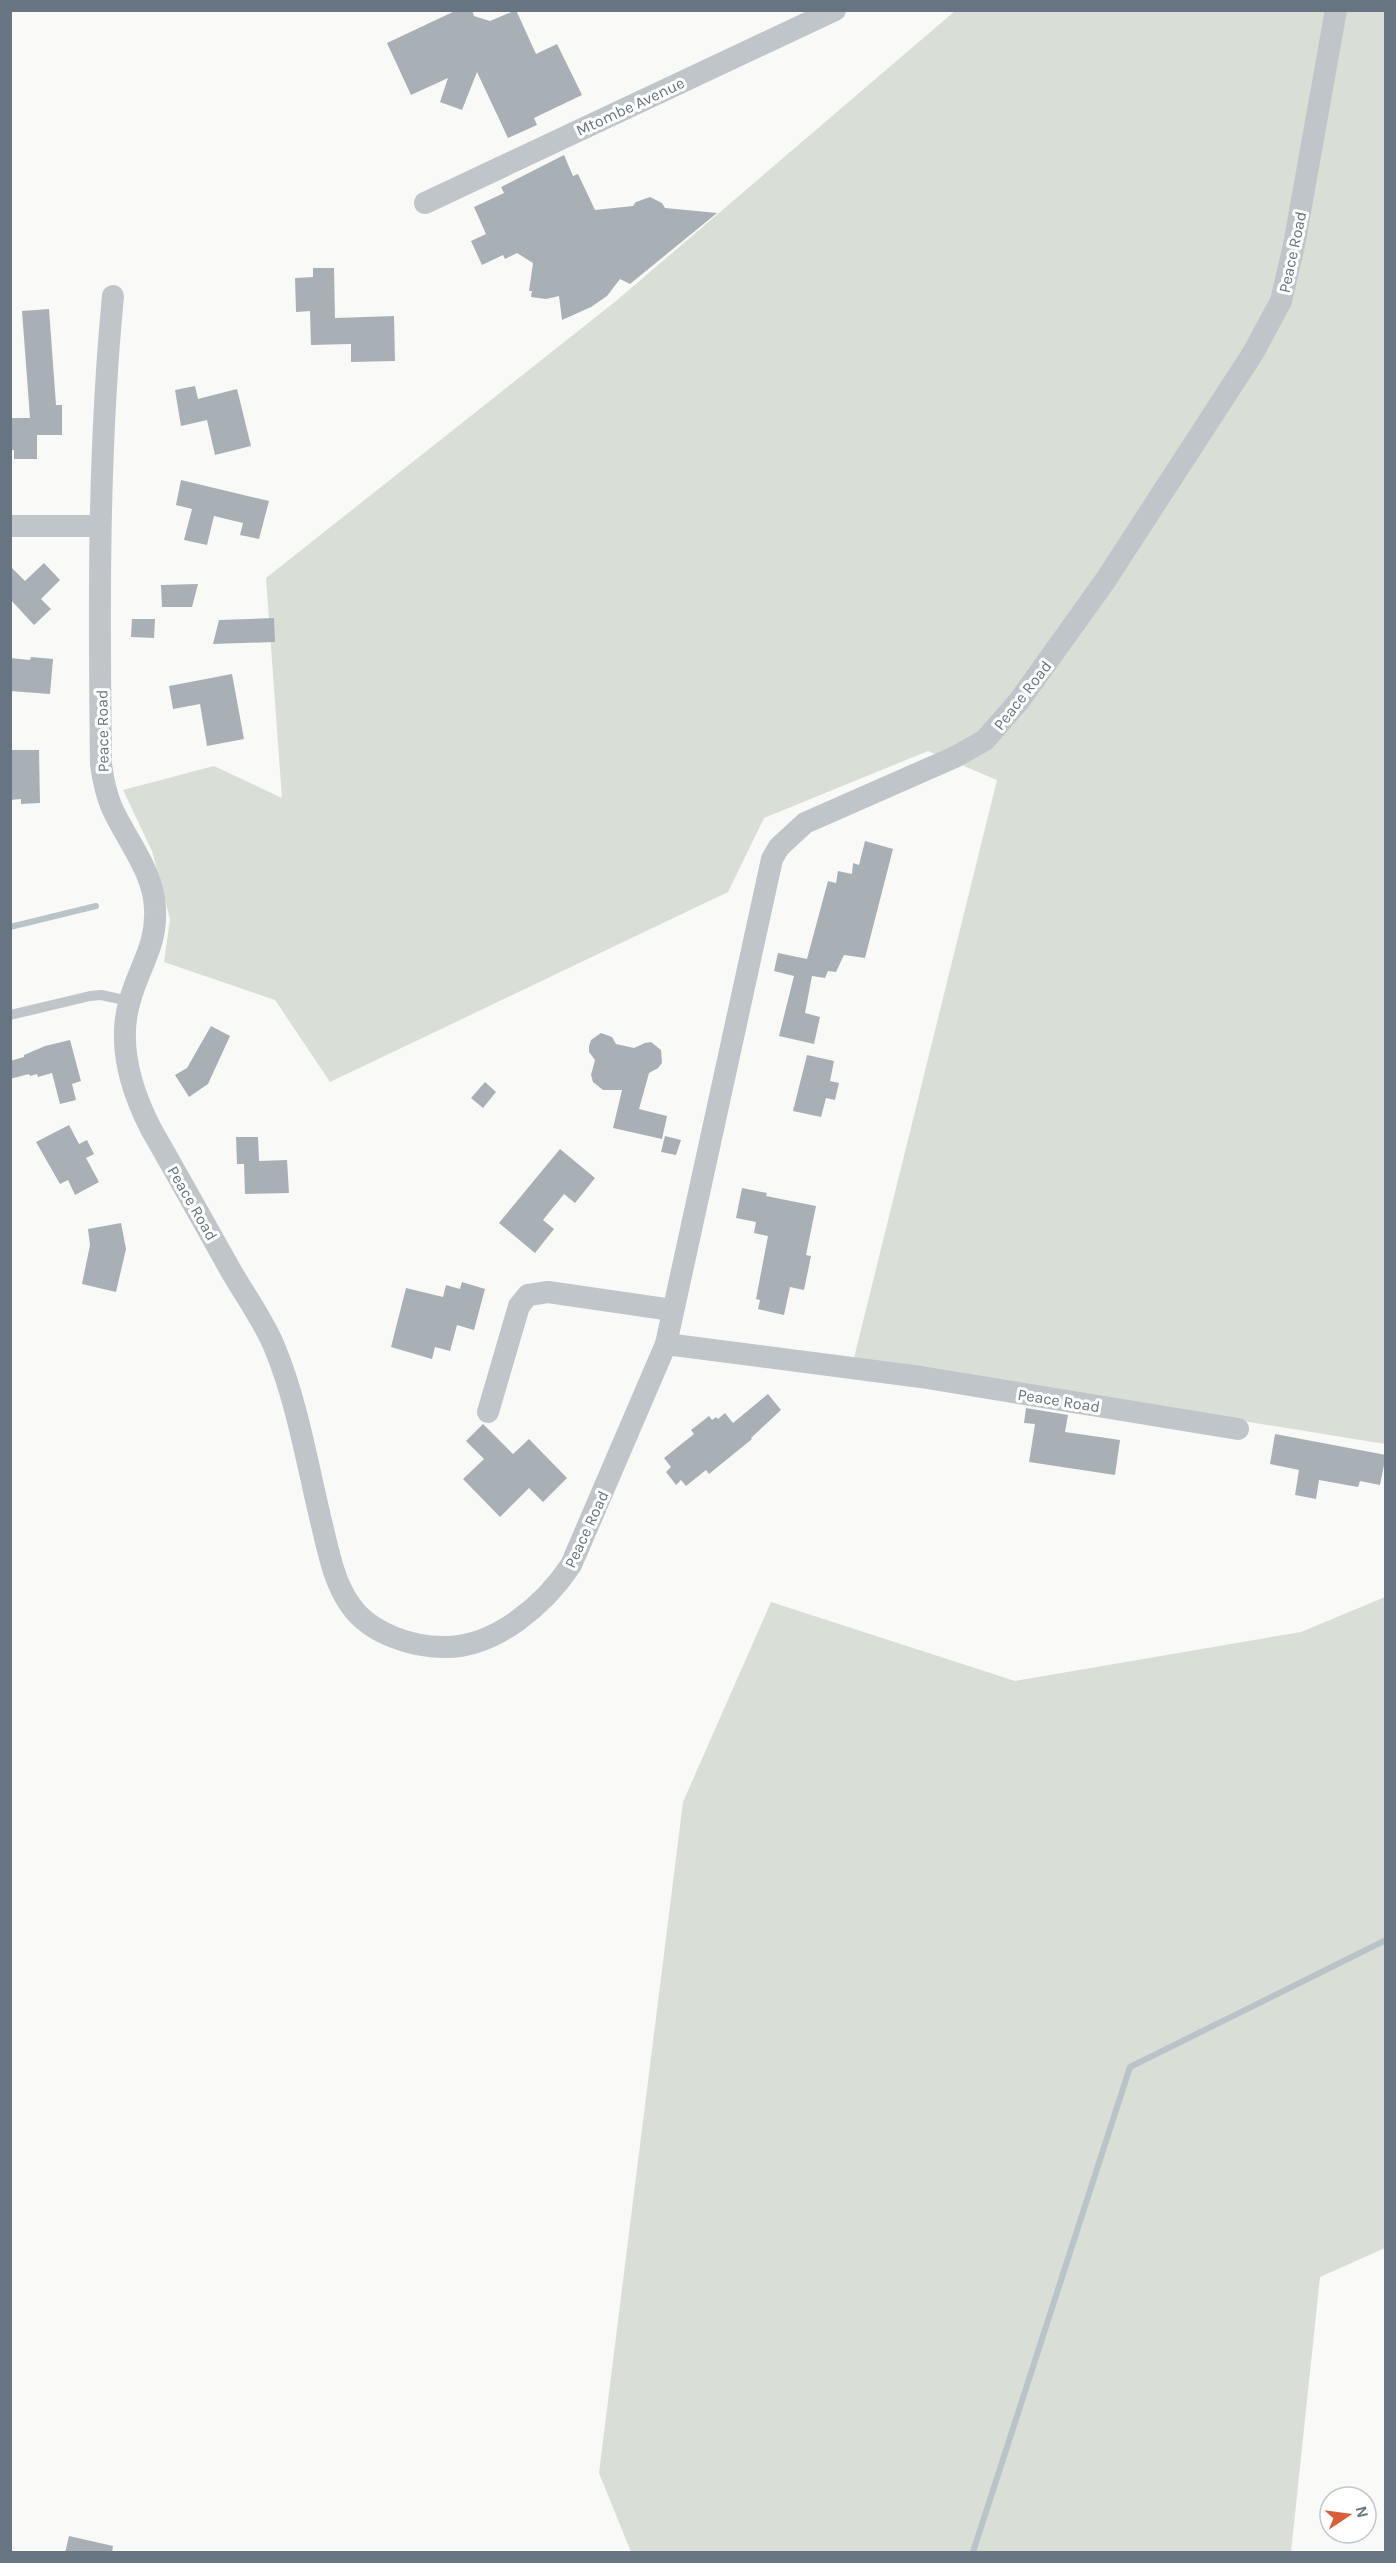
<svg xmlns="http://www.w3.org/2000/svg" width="1396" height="2563" font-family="Karla,sans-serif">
<rect width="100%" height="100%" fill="#f9f9f7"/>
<!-- green -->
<g fill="#d9ded7">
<polygon points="955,11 1385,11 1385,1444 854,1358 997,780 928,751 764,818 728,892 330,1082 275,1000 164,962 170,919 152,851 123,790 214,766 282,798 266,578 616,301"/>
<polygon points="1385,1597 1385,2248 1320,2277 1291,2552 631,2552 599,2473 683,1802 771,1602 1015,1681 1301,1632"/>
</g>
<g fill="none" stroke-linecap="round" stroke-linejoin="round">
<!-- stream -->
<g stroke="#b9c4c8" stroke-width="6">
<polyline points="10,927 96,906"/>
<polyline points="973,2552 1130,2067 1386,1940"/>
</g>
</g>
<!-- building -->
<g fill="#a8b0b6">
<polygon points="457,10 472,10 474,16 490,21 516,10 536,54 557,44 582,95 534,118 537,125 508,138 477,72 462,110 440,102 448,78 411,95 387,43"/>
<polygon points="564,155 573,176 578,174 595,210 633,206 636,202 650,197 662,203 665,208 717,213 630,284 620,279 607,296 591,307 562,320 559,296 546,299 531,297 532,291 529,291 533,263 517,253 505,259 503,255 482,265 471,241 486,234 474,207 504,193 501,187"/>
<polygon points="313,268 334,268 335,318 394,316 395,361 351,362 351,344 311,345 310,311 296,312 295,278 313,277"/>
<polygon points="49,309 56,405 62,405 62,435 37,435 37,459 14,459 14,450 10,450 10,418 30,418 22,311"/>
<polygon points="195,386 198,399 237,389 251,446 215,455 207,420 181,426 175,390"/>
<polygon points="181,480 269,501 259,539 240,535 243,523 214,516 207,545 184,540 192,509 176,505"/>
<polygon points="44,563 60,580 41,599 51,609 34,625 10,599 10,566 25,581"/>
<polygon points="198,584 192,607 162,607 161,585"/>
<polygon points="274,618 275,642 213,644 219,620"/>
<polygon points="132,619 155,619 154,638 131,637"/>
<polygon points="31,657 53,659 50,694 10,691 10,658 30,660"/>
<polygon points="232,674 244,739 207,746 200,704 173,709 169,686"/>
<polygon points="10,750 39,750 40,803 21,804 21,799 10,800"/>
<polygon points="865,841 893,849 865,958 844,955 836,972 828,971 825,978 812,976 805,1013 820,1017 814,1044 779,1036 794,976 774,971 778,953 807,959 828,881 836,883 838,871 852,874 853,863 859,865"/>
<polygon points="211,1026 230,1036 208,1084 189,1097 175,1075 187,1068"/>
<polygon points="601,1033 612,1037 616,1044 634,1048 645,1043 651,1042 661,1050 662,1063 658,1068 649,1073 639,1109 667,1116 662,1139 613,1128 622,1090 603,1090 593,1082 591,1075 595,1060 589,1052 589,1046 591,1040"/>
<polygon points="70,1040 81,1081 72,1084 76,1100 60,1104 52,1073 38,1077 37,1074 30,1076 29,1074 10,1079 10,1061 24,1057 24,1055 45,1046"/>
<polygon points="807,1055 834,1061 830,1081 839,1083 835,1100 826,1098 821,1117 793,1111"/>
<polygon points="485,1082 496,1092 483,1108 471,1098"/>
<polygon points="69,1125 79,1144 87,1140 94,1154 86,1158 99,1182 75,1195 68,1180 60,1184 36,1142"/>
<polygon points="665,1136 681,1140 676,1155 661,1152"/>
<polygon points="236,1137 258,1137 259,1161 287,1160 289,1193 245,1194 244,1164 237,1164"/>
<polygon points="560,1149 595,1178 575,1203 564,1194 543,1220 554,1229 535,1253 499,1223"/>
<polygon points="742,1188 767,1193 766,1196 816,1206 806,1255 811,1256 804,1290 790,1287 784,1315 758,1309 760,1300 756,1299 768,1236 754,1233 756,1222 736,1218"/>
<polygon points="121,1223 126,1249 116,1292 82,1284 90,1245 88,1229"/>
<polygon points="462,1282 485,1289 474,1330 457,1325 450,1351 435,1347 432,1359 391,1347 406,1288 443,1297 446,1285 460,1289"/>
<polygon points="768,1394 781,1410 751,1438 752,1439 709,1474 706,1470 686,1486 681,1480 676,1485 666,1472 671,1467 664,1458 694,1434 691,1430 709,1416 712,1420 716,1417 718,1419 725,1413 733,1423"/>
<polygon points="1026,1408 1068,1415 1065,1432 1120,1440 1115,1475 1029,1462 1035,1424 1024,1423"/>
<polygon points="483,1424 513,1454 529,1439 567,1478 543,1502 529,1488 500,1517 463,1479 484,1459 466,1441"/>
<polygon points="1275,1434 1386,1455 1380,1485 1360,1481 1358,1487 1319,1480 1316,1499 1295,1495 1299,1470 1270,1464"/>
<polygon points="69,2536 113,2546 112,2553 65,2553"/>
</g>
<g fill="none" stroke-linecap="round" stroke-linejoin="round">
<!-- service -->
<polyline stroke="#c0c5c9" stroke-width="10" points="10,1015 90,996 101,995 129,1001"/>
<!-- minor -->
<g stroke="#c0c5c9" stroke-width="22">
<polyline points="425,203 835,10"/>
<path d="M113,296C98,452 99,608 101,764C103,780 106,794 112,808C127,841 154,872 155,909C157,946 139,967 130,1000C117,1043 131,1090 151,1129C178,1176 204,1223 231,1271C245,1295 263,1320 274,1346C297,1401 307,1463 321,1521C328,1549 333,1581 351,1606C371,1634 414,1648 447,1647C497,1646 545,1604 571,1565L666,1344L772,859L779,847L805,823L955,757L985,740L1019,701L1105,581L1253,353L1281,301L1294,245L1336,10"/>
<polyline points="10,526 99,526"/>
<polyline points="666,1344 921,1377 1238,1429"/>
<polyline points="488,1412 519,1306 528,1295 548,1292 672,1310"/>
</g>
</g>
<g text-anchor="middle" stroke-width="6" stroke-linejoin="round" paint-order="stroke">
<!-- street labels -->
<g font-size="16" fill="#667581" stroke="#fff">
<text transform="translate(630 106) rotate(-25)" y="6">Mtombe Avenue</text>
<text transform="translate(1292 252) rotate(-78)" y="6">Peace Road</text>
<text transform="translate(1022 695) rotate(-52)" y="6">Peace Road</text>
<text transform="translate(102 731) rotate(-91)" y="6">Peace Road</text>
<text transform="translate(193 1203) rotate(60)" y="6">Peace Road</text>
<text transform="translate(1059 1400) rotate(9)" y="6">Peace Road</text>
<text transform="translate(586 1529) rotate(-65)" y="6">Peace Road</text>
</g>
</g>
<!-- border -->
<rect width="1396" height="2563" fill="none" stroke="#667581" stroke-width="24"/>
<!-- north arrow -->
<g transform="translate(1348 2515) rotate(77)"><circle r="28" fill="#ffffff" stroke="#c2c8cd" stroke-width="1.5"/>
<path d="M0-4.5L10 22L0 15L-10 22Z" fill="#da5d37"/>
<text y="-9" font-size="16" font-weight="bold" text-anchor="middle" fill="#667581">N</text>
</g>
</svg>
